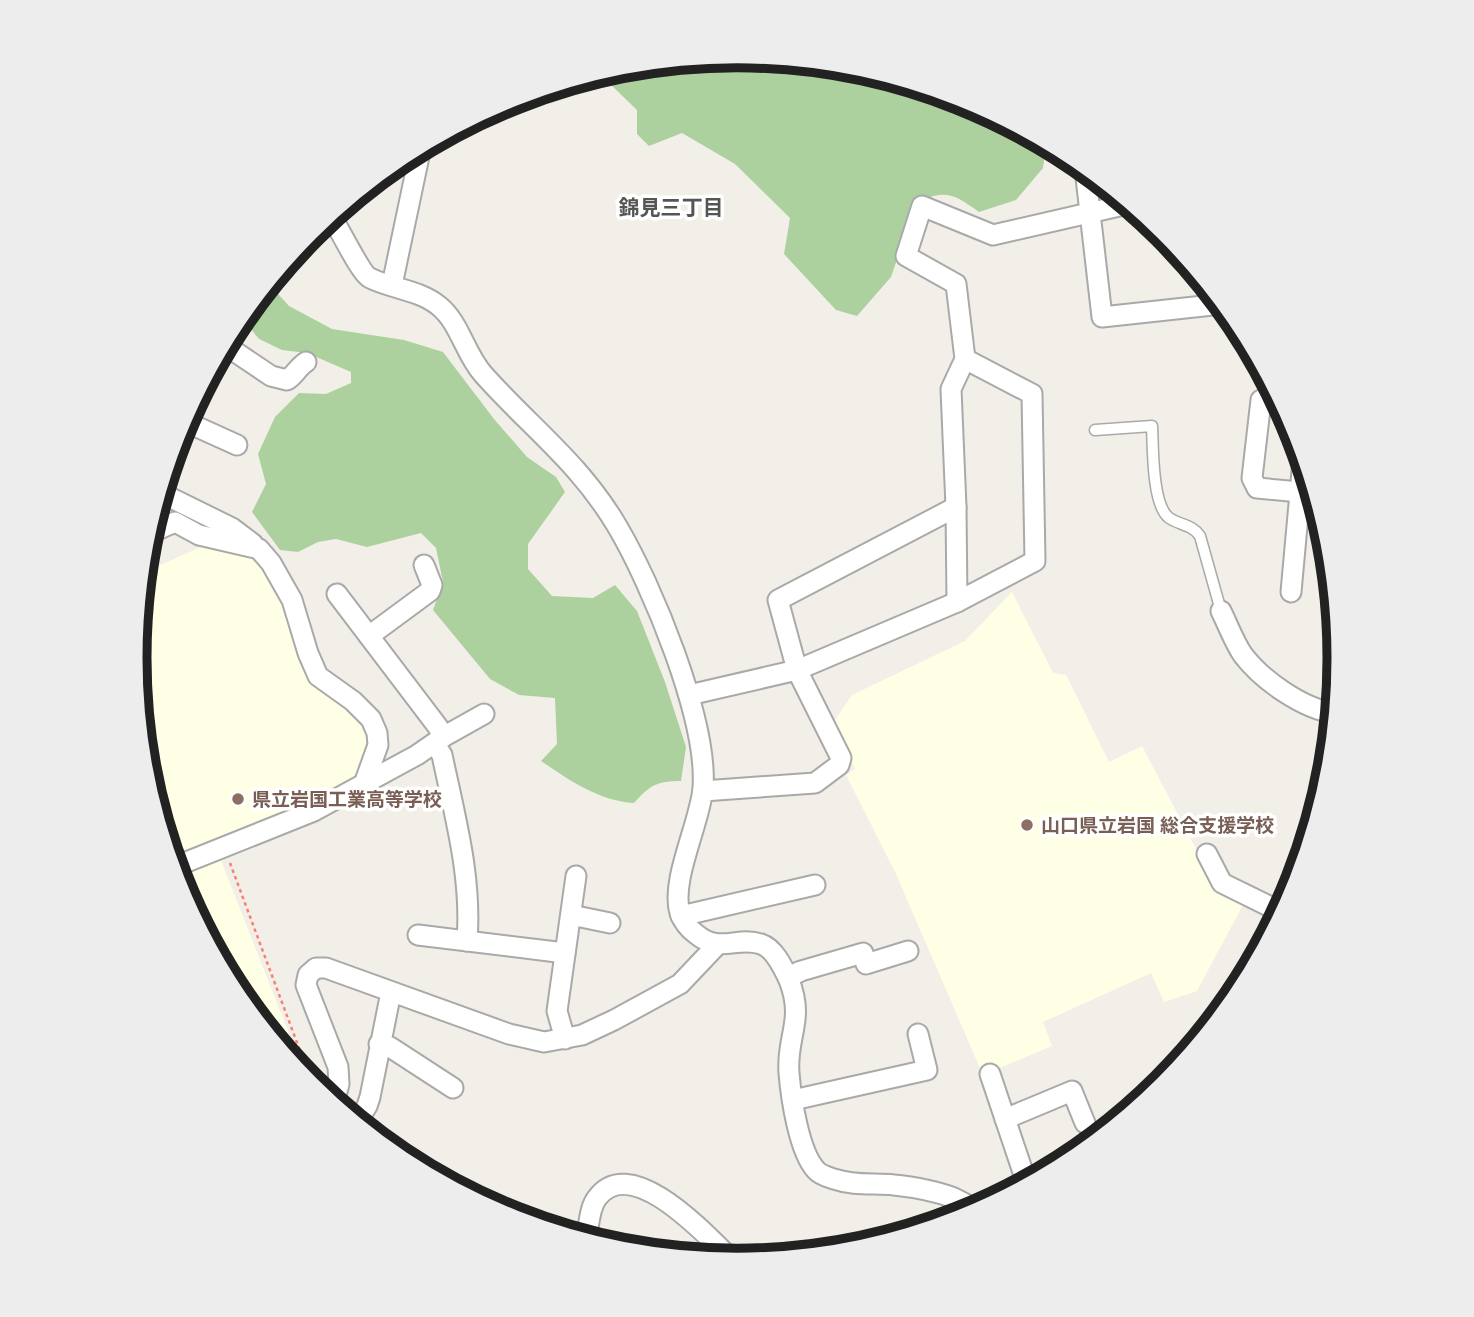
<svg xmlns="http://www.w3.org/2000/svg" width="1474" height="1317" font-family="Arial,'Noto Sans JP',sans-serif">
<rect width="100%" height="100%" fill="#f2efe9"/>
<!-- education -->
<g fill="#ffffe5">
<polygon points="205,545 250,558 268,573 286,601 306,675 363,720 371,736 371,750 356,778 336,792 215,845 295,1049 295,1065 236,993 180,889 146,776 135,658 143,573"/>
<polygon points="1012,592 1053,673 1066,675 1109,762 1142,746 1215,885 1245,901 1197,991 1164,1002 1151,973 1043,1022 1052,1046 983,1075 896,874 846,775 855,769 833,723 852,695 965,641"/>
</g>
<!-- forest -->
<g fill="#add19e">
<path d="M737,56L855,68L968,102L1046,144L1043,168L1016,200L979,212C954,194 946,189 917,202L891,277L857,316L836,310L784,254L790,218L735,164L682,133L649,146L637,134V110L608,82L604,72L620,68Z"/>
<path d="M269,284L289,306L332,329L404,340L443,352L494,419L527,457L556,477L565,492L528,544V569L552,596L593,598L615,585L637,611L665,682L686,747L681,781C657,781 650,785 634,803C599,801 569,780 541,761L557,744L555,698L519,695L490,679L433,610L443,582L436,548L421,533L367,547L336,539L318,542L298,552L280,550L252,512L266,484L258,454L275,417L299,393L326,394L351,383V372L307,353L282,350L259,339L241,317Z"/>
</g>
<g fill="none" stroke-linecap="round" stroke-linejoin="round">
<defs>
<path id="lane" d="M1095,430L1152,426C1153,446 1152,503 1168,517C1178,525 1192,524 1200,536L1221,611"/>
<g id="street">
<polyline points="1085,169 1102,317 1222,304"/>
<path d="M331,216C339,228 361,274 370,278C392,289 420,290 439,306C460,323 465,354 483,374C530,427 579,462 617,526C652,585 708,720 703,788C700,823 670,881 680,913C683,921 689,929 696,934C720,954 736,936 761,944C774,948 783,967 789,980C805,1021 786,1036 789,1073C791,1098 799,1152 816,1170C820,1175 828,1177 834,1179C854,1186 874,1183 894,1185C913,1187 936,1191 954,1198C962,1202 969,1207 978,1209"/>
<polyline points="392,285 421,147"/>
<path d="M225,345L271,376L287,380C295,375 298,367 306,362"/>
<polyline points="1279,401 1261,400 1252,478 1257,488 1300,492"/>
<polyline points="184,421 237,445"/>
<polyline points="161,493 232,528 253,544"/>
<polyline points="148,534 175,522 199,535 259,549 271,563 292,600 308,653 318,676 353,701 371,719 377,733 378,745 364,784"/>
<polyline points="1291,592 1303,460"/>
<polyline points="957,602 956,507 951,389 965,359 956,284 906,256 922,206 993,235 1128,204"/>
<path d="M1221,611C1228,625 1234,642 1243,655C1262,680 1303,709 1334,713"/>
<polyline points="369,636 430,591 432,585 424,565"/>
<polyline points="689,695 797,670 957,602 1035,561 1032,394 965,359"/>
<polyline points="443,737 484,714"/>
<path d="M435,744L442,755C455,817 472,877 467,941"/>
<polyline points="703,791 815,783 839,765 841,758 797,670 778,600 956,507"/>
<polyline points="1207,854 1222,883 1281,912"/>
<polyline points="174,867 314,811 417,755 443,737 438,727 337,594"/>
<polyline points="571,915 610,923"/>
<polyline points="681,916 815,885"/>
<polyline points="418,935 565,953"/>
<polyline points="788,977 801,971 863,953 866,964 908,951"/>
<polyline points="565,1039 557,1011 576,876"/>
<polyline points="379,1044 390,1047 453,1088"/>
<polyline points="990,1074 1027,1184"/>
<polyline points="793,1100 927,1070 918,1034"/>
<polyline points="334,1103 339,1084 338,1067 306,985 308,975 316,968 326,968 509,1034 544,1042 582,1035 614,1020 680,984 717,945"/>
<polyline points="1005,1119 1072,1091 1085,1123"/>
<polyline points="357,1122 367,1106 370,1097 391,992"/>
<path d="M586,1239C589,1227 589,1208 597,1198C631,1151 708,1237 733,1261"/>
</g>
</defs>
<!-- lane casing -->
<use href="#lane" stroke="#a9a9a9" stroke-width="13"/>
<!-- street casing -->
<use href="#street" stroke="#a9a9a9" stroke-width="23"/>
<!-- path -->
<polyline stroke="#fa8072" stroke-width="2.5" stroke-dasharray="3.5 3.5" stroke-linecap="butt" points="230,863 299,1048 300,1071"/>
<!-- lane -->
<use href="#lane" stroke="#fff" stroke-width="10"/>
<!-- street -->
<use href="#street" stroke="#fff" stroke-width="19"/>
</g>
<!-- markers -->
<g fill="#8d6e63" stroke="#fff" stroke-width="2.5">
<circle cx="238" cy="799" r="7"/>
<circle cx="1027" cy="825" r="7"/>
</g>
<g text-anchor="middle" stroke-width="7" stroke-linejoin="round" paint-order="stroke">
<!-- education labels -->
<g font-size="19" font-weight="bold" fill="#785e54" stroke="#fff" text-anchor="start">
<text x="252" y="806">県立岩国工業高等学校</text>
<text x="1041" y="832">山口県立岩国 総合支援学校</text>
</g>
<!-- neighbourhood labels -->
<g font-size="21" font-weight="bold" fill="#555" stroke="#fff">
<text x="671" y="215">錦見三丁目</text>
</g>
</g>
<!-- crop -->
<path d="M0 0H1474V1317H0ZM147 658a590 590 0 1 1 1180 0a590 590 0 1 1-1180 0Z" fill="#ededed" fill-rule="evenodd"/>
<path fill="none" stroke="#222" stroke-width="9" d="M147 658a590 590 0 1 1 1180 0a590 590 0 1 1-1180 0Z"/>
</svg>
